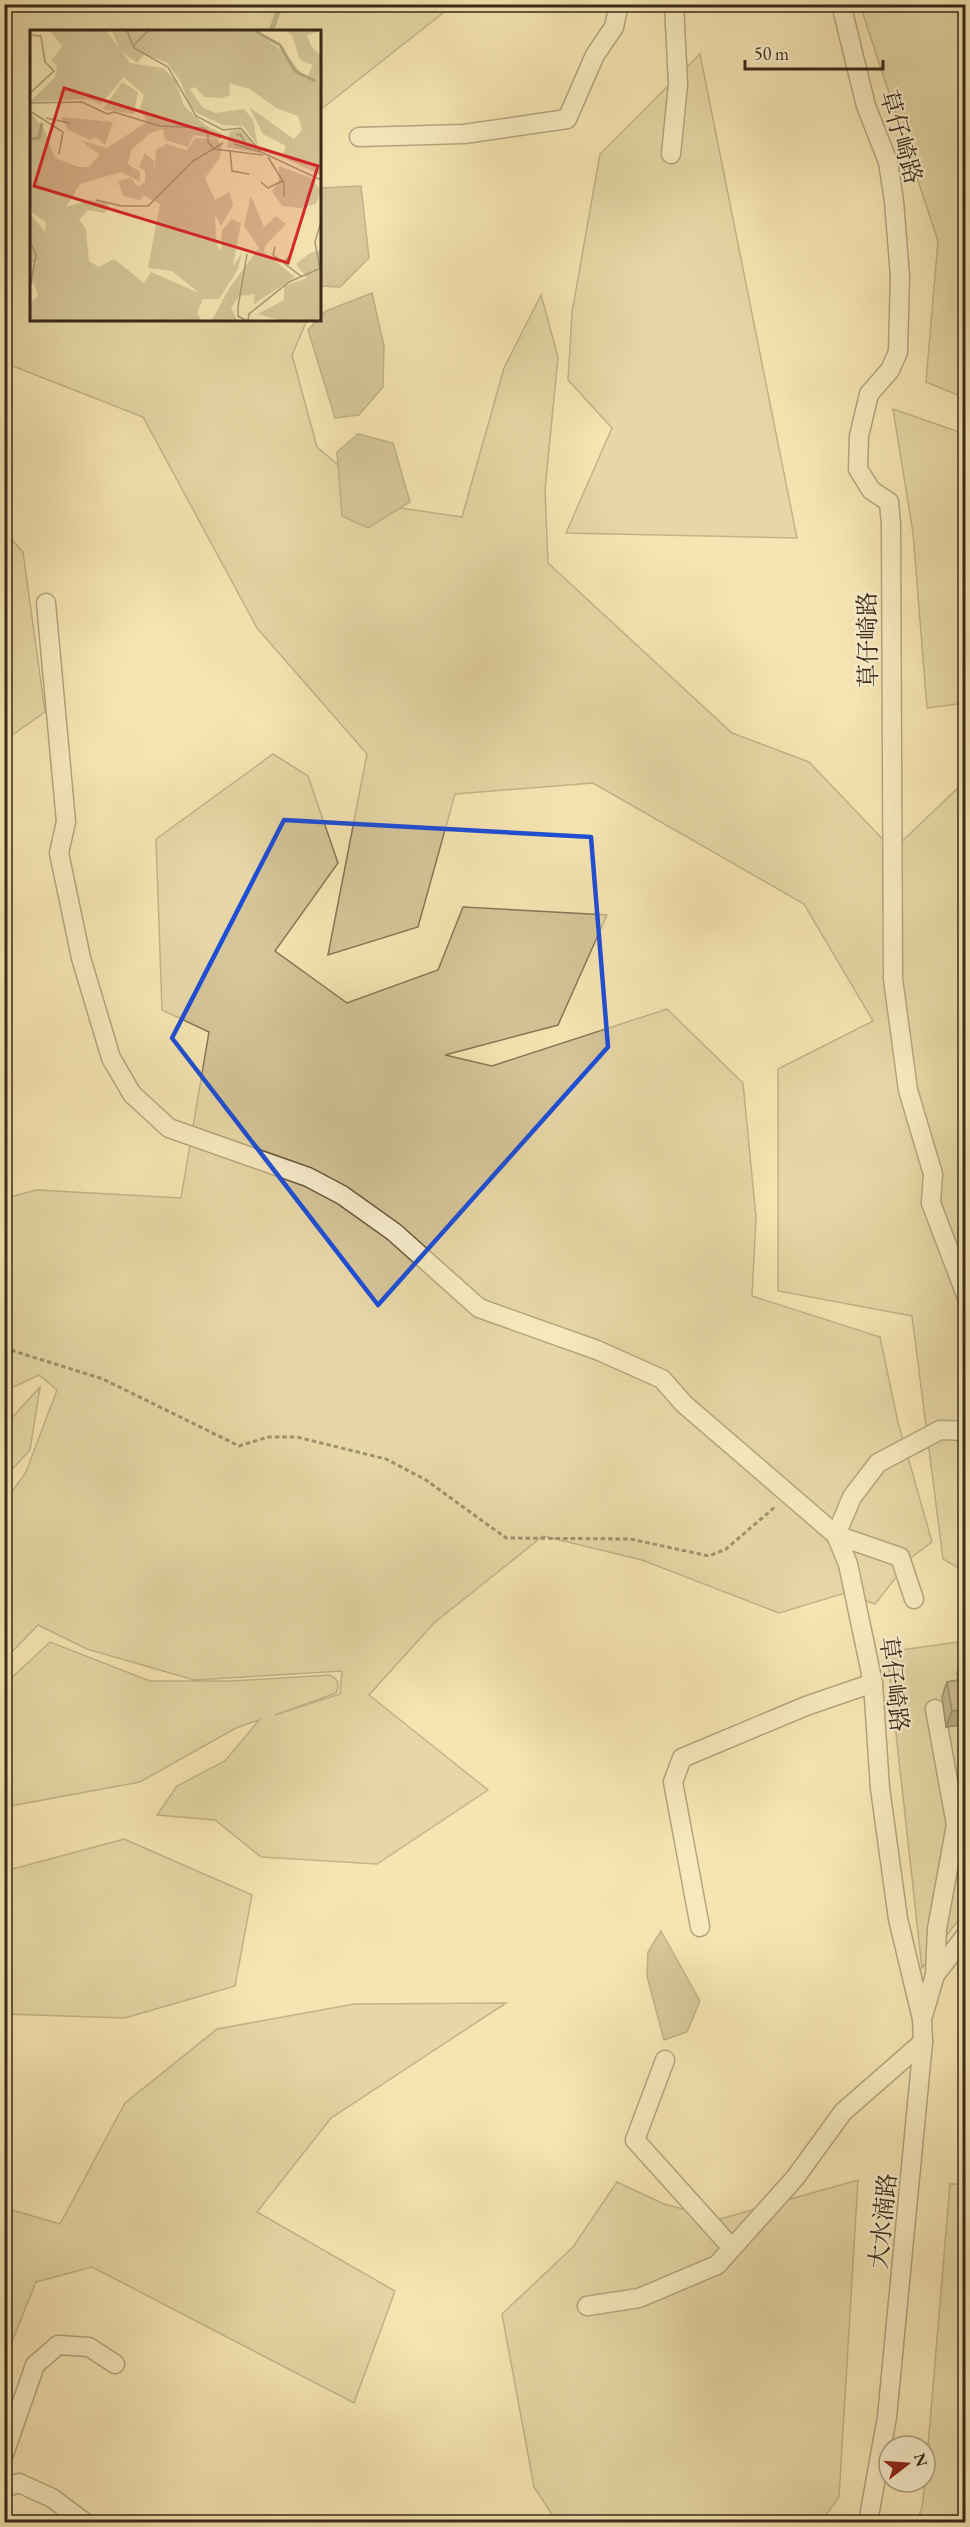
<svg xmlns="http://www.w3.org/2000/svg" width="970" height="2527" font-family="'EB Garamond','Noto Serif TC',serif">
<rect width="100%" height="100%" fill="#f5e5b2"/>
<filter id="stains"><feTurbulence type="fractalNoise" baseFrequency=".00333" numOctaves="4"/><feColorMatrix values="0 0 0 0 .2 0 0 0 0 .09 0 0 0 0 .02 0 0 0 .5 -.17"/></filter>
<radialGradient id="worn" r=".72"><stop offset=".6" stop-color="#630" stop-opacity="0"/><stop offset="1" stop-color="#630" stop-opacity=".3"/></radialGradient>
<!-- green -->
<g fill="#d5c598" stroke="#877758" stroke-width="1.5">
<polygon points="4,5 453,5 320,110 320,32 32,32 32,320 307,320 292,355 317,447 387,506 462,517 504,368 541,295 558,357 545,490 548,563 732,733 809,762 893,850 965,781 965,1572 943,1559 912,1316 778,1291 778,1069 873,1021 804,904 593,783 455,794 418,927 328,955 367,754 257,628 143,417 5,363"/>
<polygon points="860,5 965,5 965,398 926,382 938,241"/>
<polygon points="700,54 797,538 566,533 612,428 568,380 572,312 600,154"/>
<polygon points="893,409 965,434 965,703 927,708 913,533"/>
<polygon points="4,531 23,552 45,712 5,740"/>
<path d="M273,754L308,776L338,863L275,951L347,1003L438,970L463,907L607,915L558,1025L445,1055L492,1066L667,1009L743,1083L756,1218L752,1296L880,1337L898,1422L932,1542L912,1557L875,1604L845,1593L779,1613L642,1560L543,1536L434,1623L369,1695L488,1790L377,1864L261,1857L215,1820L157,1815L177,1786L225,1761L259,1720L236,1728L140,1782L5,1807V1684L50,1642L150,1681H232L330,1675C338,1679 340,1684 336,1693L275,1715L340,1694L342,1671L194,1680L87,1649L38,1625L5,1659V1502L26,1472L57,1390L39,1375L5,1391V1198L37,1190L181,1198L209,1032L162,1010L156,839Z"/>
<polygon points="40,1387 30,1450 5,1477 5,1425"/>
<polygon points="965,1641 965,1911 922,1968 887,1652"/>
<polygon points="124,1839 252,1895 235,1986 125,2018 5,2014 5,1871"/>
<polygon points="506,2003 331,2118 257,2212 395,2291 354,2403 92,2267 36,2282 5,2359 5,2208 60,2224 125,2103 217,2029 354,2004"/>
<polygon points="858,2180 839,2497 821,2522 557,2522 534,2487 502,2314 573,2247 617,2182 664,2204 720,2219"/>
<polygon points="950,2184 966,2184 965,2522 917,2522 922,2507 925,2482"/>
</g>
<!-- water -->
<g fill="#b5a57e" stroke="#837356" stroke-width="1.5">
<polygon points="361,186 369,258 340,287 320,286 320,188"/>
<polygon points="372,293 384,346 383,387 359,415 335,418 308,330 326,311"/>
<polygon points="358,434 393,443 410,502 368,528 342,516 337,452"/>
<polygon points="661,1931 700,2001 687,2032 664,2040 647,1976 648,1952"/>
</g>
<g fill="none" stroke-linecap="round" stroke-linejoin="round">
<!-- stream -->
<polyline stroke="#837356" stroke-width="5" points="271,31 281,4"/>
<defs>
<g id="minor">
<polyline points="841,4 866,106 888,162 894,201 900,276 898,352 890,370 869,394 859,436 858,469 871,490 889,502 891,524 893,979 908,1090 933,1174 931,1203 966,1295"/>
<polyline points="359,137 464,134 567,119 595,55 614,27 619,4"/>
<polyline points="671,154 678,84 674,4"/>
<polyline points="46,603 66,822 59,853 81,958 111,1058 132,1094 169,1128 308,1177 342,1195 394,1232 479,1308 597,1350 662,1379 684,1404 836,1535 900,1557 914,1599"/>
<polyline points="700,1927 673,1782 682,1758 806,1706 873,1683"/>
<polyline points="935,1975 937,1929 956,1825 935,1709"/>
<polyline points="922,2019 898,1919 880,1788 873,1683 848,1564 836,1535 852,1497 878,1463 940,1430 966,1431"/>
<polyline points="665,2060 635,2140 732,2248"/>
<polyline points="587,2306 639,2298 717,2265 795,2178 843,2112 923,2042"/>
<polyline points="4,2454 35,2365 58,2345 89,2347 115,2364"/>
<polyline points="4,2488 19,2483 52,2498 84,2522"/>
<polyline points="868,2522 887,2417 923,2042 922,2019 935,1975 966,1935"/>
</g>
</defs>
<!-- minor casing -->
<use href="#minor" stroke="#68583f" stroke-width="21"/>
<!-- path -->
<polyline stroke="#392919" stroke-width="3" stroke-dasharray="4.5 3" stroke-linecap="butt" points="4,1348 103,1379 239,1446 268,1437 297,1437 386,1459 426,1480 506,1538 630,1539 709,1556 726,1549 775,1507"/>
<!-- minor -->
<use href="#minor" stroke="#f8eecd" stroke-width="18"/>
</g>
<!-- wall -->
<polygon fill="#85785a" stroke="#392919" stroke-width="1.5" points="966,1657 966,1724 946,1727 942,1697 947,1682 958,1680 957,1673 963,1658"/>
<!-- shaded-wall -->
<polygon fill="#6c614a" stroke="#392919" stroke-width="1.5" points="966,1709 966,1724 946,1727 952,1711"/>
<!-- building -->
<g fill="#9b8b69" stroke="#392919" stroke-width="1.5">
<polygon points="966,1657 966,1676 963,1658"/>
<polygon points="966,1679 966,1709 952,1711 947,1682"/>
</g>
<!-- marked area -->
<path d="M0 0H970V2527H0ZM284,820L591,837L608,1047L378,1305L172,1038Z" fill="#f5e5b2" fill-opacity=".55" fill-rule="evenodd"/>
<path fill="none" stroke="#1d4ed8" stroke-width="4.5" stroke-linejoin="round" d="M284,820L591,837L608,1047L378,1305L172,1038Z"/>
<g text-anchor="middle" stroke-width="4.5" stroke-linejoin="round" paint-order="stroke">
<!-- street labels -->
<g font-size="24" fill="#392919" stroke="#f8eecd">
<text transform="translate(901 137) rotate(74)" y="8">草仔崎路</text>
<text transform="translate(868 640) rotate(-91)" y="8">草仔崎路</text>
<text transform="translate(894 1684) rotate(83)" y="8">草仔崎路</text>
<text transform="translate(883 2221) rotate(-84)" y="8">大水湳路</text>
</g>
</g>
<!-- overview -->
<g transform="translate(30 30)">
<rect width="291" height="291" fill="#f5e5b2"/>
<path d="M20,1H77L100,33L133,38L145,50L154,76L175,95L194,105L190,109L164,105L158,117L135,110L133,99L120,103L101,120L98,134L110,142V152L91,142L50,154L36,177L60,170L77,173L79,179L74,183L58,180L49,190L56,199L59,231L69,237L84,229L114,253L121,242L169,263L142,241L118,238L130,174L114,166L110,170L93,166L88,151L101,148L108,157L115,152V141L109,137L115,123L124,131V142L126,120L136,114L157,120L165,108L187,109L192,117L190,127L175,148L185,170L199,162L203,175L191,196L185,184L186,212L191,222L192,200L202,189L211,193L203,236L212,223L208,239L189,269H173L167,283L171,290H0V273L8,266L4,253L0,254V236L14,230L0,234V184L15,202L16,192L0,181V83L13,97L25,128L49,137H59L70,125L50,110L77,118L117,92L110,79L114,65L94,47L71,74L57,69L0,72L25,47L27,35L21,31L32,16ZM225,1L255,23L276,49L283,35L270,30L262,5L256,1H291L277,5L281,16L291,26V145L252,127L256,116L233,104L219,77L264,109L272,100L268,86L246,78L220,59L199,53L200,65L192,68L174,67L165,57L160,59L172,77L185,83L214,79L223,90L228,116L213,96L193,95L167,83L160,76L150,50L137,33L115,24L107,33L91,21L82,2ZM92,52L108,62L104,84L73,79ZM31,87L83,92L75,115L66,107L60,110L38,100ZM209,99L213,100L230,123L197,117L200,101ZM249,136L281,148L291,161L286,174L270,178L252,176L242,161L249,151ZM221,166L234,197L246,186L256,194L235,216L234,222L265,247L224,274L225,264L209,266L201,278L207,290H182L200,257L229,218L214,196ZM291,220V290H249L228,284L254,270V256L277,248L266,234L280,223Z" fill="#d5c598"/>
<path fill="none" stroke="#b5a57e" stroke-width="3" d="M225,1L250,15L265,41L285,51M0,109L9,108L12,93"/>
<path fill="none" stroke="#aa9a75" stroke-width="1.5" d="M97,1L104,18L138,37L166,86L193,100L211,98L231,122L291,150M0,5L11,6L15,32L24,41L0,63M103,16L118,1M0,73L52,72L77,84L84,82L130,96L173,98L178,101V112L184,119L233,125M0,81L33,102L29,124M16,88L40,93M206,105L210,104L217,116M204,114L231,122M200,120L202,141L219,144M238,127L254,153V167M231,152L238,158L252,151M66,170L92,176H118L163,131L193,113M0,211L6,225L0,257M245,217L243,225L254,233M261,224L254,233L272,247M290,239L285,212L291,192M215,290L208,286V277L217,224M218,290L219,284L259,252L291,238"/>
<path fill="#d62828" fill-opacity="0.15" stroke="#d62828" stroke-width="3" d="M34,58L288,136L258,233L4,156Z"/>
<rect width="291" height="291" fill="none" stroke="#392919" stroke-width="3"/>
</g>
<!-- margin -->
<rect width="970" height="2527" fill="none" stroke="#f5e5b2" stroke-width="24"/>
<rect x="6" y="6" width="958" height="2515" fill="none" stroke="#392919" stroke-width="3"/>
<rect x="12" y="12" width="946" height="2503" fill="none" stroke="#392919" stroke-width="1.5"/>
<!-- north arrow -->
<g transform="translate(907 2464) rotate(73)"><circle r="28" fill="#f8eecd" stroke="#ac9f85" stroke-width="1.5"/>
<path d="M0-4.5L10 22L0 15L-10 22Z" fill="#8f2418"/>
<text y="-9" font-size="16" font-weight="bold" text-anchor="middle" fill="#392919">N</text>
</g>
<!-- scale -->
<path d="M745 60v9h138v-9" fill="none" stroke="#392919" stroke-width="3"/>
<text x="754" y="60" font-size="18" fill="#392919" stroke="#f8eecd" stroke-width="4.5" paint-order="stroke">50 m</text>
<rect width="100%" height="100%" filter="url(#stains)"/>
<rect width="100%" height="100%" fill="url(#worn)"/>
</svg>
